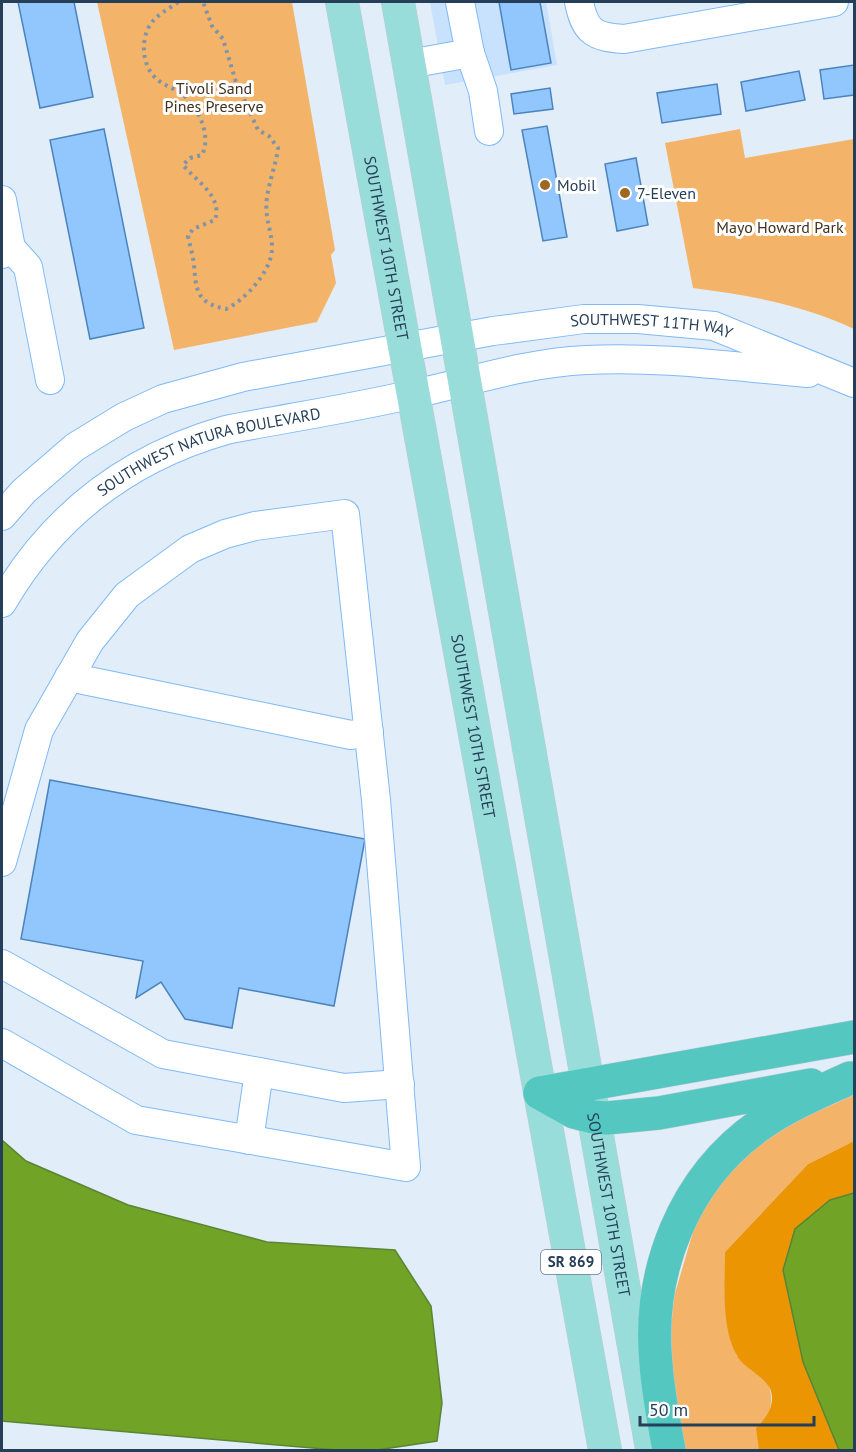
<svg xmlns="http://www.w3.org/2000/svg" width="856" height="1452" font-family="'PT Sans',sans-serif">
<rect width="100%" height="100%" fill="#e1edf9"/>
<!-- built -->
<polygon fill="#c8e2fd" points="430,2 546,2 557,65 445,85"/>
<!-- green -->
<g fill="#f3b469">
<polygon points="97,2 292,2 335,250 331,255 336,283 317,322 174,350"/>
<path d="M740,129L745,158L854,139V329C804,305 748,295 693,288L665,143Z"/>
<path d="M854,1095V1141L808,1164L725,1252L736,1355C745,1364 756,1372 765,1381C781,1399 761,1430 759,1450H684L669,1350L674,1297L697,1218L725,1176L771,1132Z"/>
</g>
<!-- forest -->
<path fill="#ea9501" d="M854,1141V1193L830,1200L803,1362L839,1450H759L756,1428C766,1419 775,1406 771,1391C765,1375 743,1369 736,1354C721,1326 725,1283 725,1252L808,1164Z"/>
<!-- water -->
<g fill="#70a326" stroke="#5a8535" stroke-width="1.5">
<polygon points="2,1140 26,1161 128,1205 267,1242 395,1250 431,1306 442,1403 437,1441 377,1450 336,1450 2,1421"/>
<polygon points="854,1193 854,1450 839,1450 803,1362 783,1270 795,1229 830,1200"/>
</g>
<!-- building -->
<g fill="#92c7fe" stroke="#4b84bd" stroke-width="1.5">
<polygon points="18,2 74,2 93,97 40,108"/>
<polygon points="499,2 540,2 551,63 511,70"/>
<polygon points="854,65 854,95 824,99 820,70"/>
<polygon points="799,71 805,100 746,111 741,82"/>
<polygon points="717,84 721,114 662,123 657,93"/>
<polygon points="550,88 553,109 514,114 511,94"/>
<polygon points="547,126 567,237 543,241 522,130"/>
<polygon points="104,129 144,328 90,339 50,140"/>
<polygon points="636,158 648,225 617,231 605,164"/>
<polygon points="50,780 365,839 334,1006 239,988 232,1028 185,1019 161,982 136,998 143,961 21,939"/>
</g>
<g fill="none" stroke-linecap="round" stroke-linejoin="round">
<defs>
<g id="minor">
<path d="M579,2C585,32 594,37 624,39L834,2"/>
<polyline points="470,53 483,91 489,131"/>
<polyline points="409,64 470,53 460,2"/>
<polyline points="2,200 11,248 2,254"/>
<polyline points="11,248 28,267 50,380"/>
<path id="s1" d="M2,516L24,491L75,447L124,417L163,399L243,377L493,331L584,319H638L714,326L854,383"/>
<path id="s2" d="M2,603C53,515 128,458 226,430C287,418 348,409 409,395C469,382 524,363 586,360C660,356 735,367 808,373"/>
<polyline points="69,677 351,735 369,732"/>
<polyline points="2,862 39,730 90,641 127,595 190,549 225,534 255,526 345,514 376,800 406,1167 136,1120 2,1043"/>
<polyline points="2,964 163,1054 344,1088 400,1084"/>
<polyline points="249,1140 259,1072"/>
</g>
<g id="major">
<path id="s3" d="M342,2L605,1450"/>
<path id="s4" d="M398,2L652,1449"/>
</g>
<g id="highway">
<polyline points="540,1093 574,1112 593,1117 607,1118 659,1113 811,1085"/>
<polyline points="540,1093 854,1037"/>
<path d="M669,1450C664,1422 658,1393 656,1364C647,1272 683,1178 761,1124C788,1105 820,1092 850,1078"/>
</g>
</defs>
<!-- minor casing -->
<use href="#minor" stroke="#7fbaf6" stroke-width="30"/>
<!-- major casing -->
<use href="#major" stroke="#c2c9d0" stroke-width="34"/>
<!-- highway casing -->
<use href="#highway" stroke="#c2c9d0" stroke-width="34"/>
<!-- path -->
<path stroke="#8194a7" stroke-width="4" stroke-dasharray="3 4.5" stroke-linecap="butt" d="M178,2C168,10 157,14 150,25C140,41 142,68 158,80C165,86 174,88 182,94C198,107 212,135 202,155L190,158L183,165C196,181 223,196 215,220L193,229L188,236C190,246 193,255 194,265C196,291 197,303 226,309C245,300 272,271 272,248C272,230 264,218 267,198C269,181 276,165 278,148L269,136L258,130L236,82L223,39L212,26L203,2"/>
<!-- minor -->
<use href="#minor" stroke="#fff" stroke-width="28"/>
<!-- major -->
<use href="#major" stroke="#98ddd9" stroke-width="33"/>
<!-- highway -->
<use href="#highway" stroke="#53c7c0" stroke-width="33"/>
</g>
<!-- markers -->
<g fill="#9d6820" stroke="#fff" stroke-width="2">
<circle cx="545" cy="185" r="6"/>
<circle cx="625" cy="193" r="6"/>
</g>
<g text-anchor="middle" stroke-width="6" stroke-linejoin="round" paint-order="stroke">
<!-- shield labels -->
<rect fill="#fff" stroke="#67798a" stroke-width="1.5" x="541" y="1250" width="60" height="24" rx="4.5"/>
<g font-size="15" font-weight="bold" fill="#263f58">
<text x="571" y="1267">SR 869</text>
</g>
<!-- park labels -->
<g font-size="16" fill="#41311e" stroke="#fff">
<text x="214" y="94">Tivoli Sand<tspan x="214" dy="18">Pines Preserve</tspan></text>
<text x="780" y="233">Mayo Howard Park</text>
</g>
<!-- poi labels -->
<g font-size="16" fill="#263f58" stroke="#fff" text-anchor="start">
<text x="557" y="191">Mobil</text>
<text x="637" y="199">7-Eleven</text>
</g>
<!-- street labels -->
<g font-size="16" fill="#263f58" stroke="#fff">
<text dy="6" stroke="none"><textPath href="#s3" startOffset="250">SOUTHWEST 10TH STREET</textPath></text>
<text dy="6" stroke="none"><textPath href="#s1" startOffset="698">SOUTHWEST 11TH WAY</textPath></text>
<text dy="6" stroke="none"><textPath href="#s2" startOffset="267">SOUTHWEST NATURA BOULEVARD</textPath></text>
<text dy="6" stroke="none"><textPath href="#s3" startOffset="736">SOUTHWEST 10TH STREET</textPath></text>
<text dy="6" stroke="none"><textPath href="#s4" startOffset="1221">SOUTHWEST 10TH STREET</textPath></text>
</g>
</g>
<!-- border -->
<rect width="856" height="1452" fill="none" stroke="#263f58" stroke-width="6"/>
<!-- scale -->
<path d="M640 1416v9h174v-9" fill="none" stroke="#263f58" stroke-width="3"/>
<text x="649" y="1416" font-size="18" fill="#263f58" stroke="#ffffff" stroke-width="4.5" paint-order="stroke">50 m</text>
</svg>
